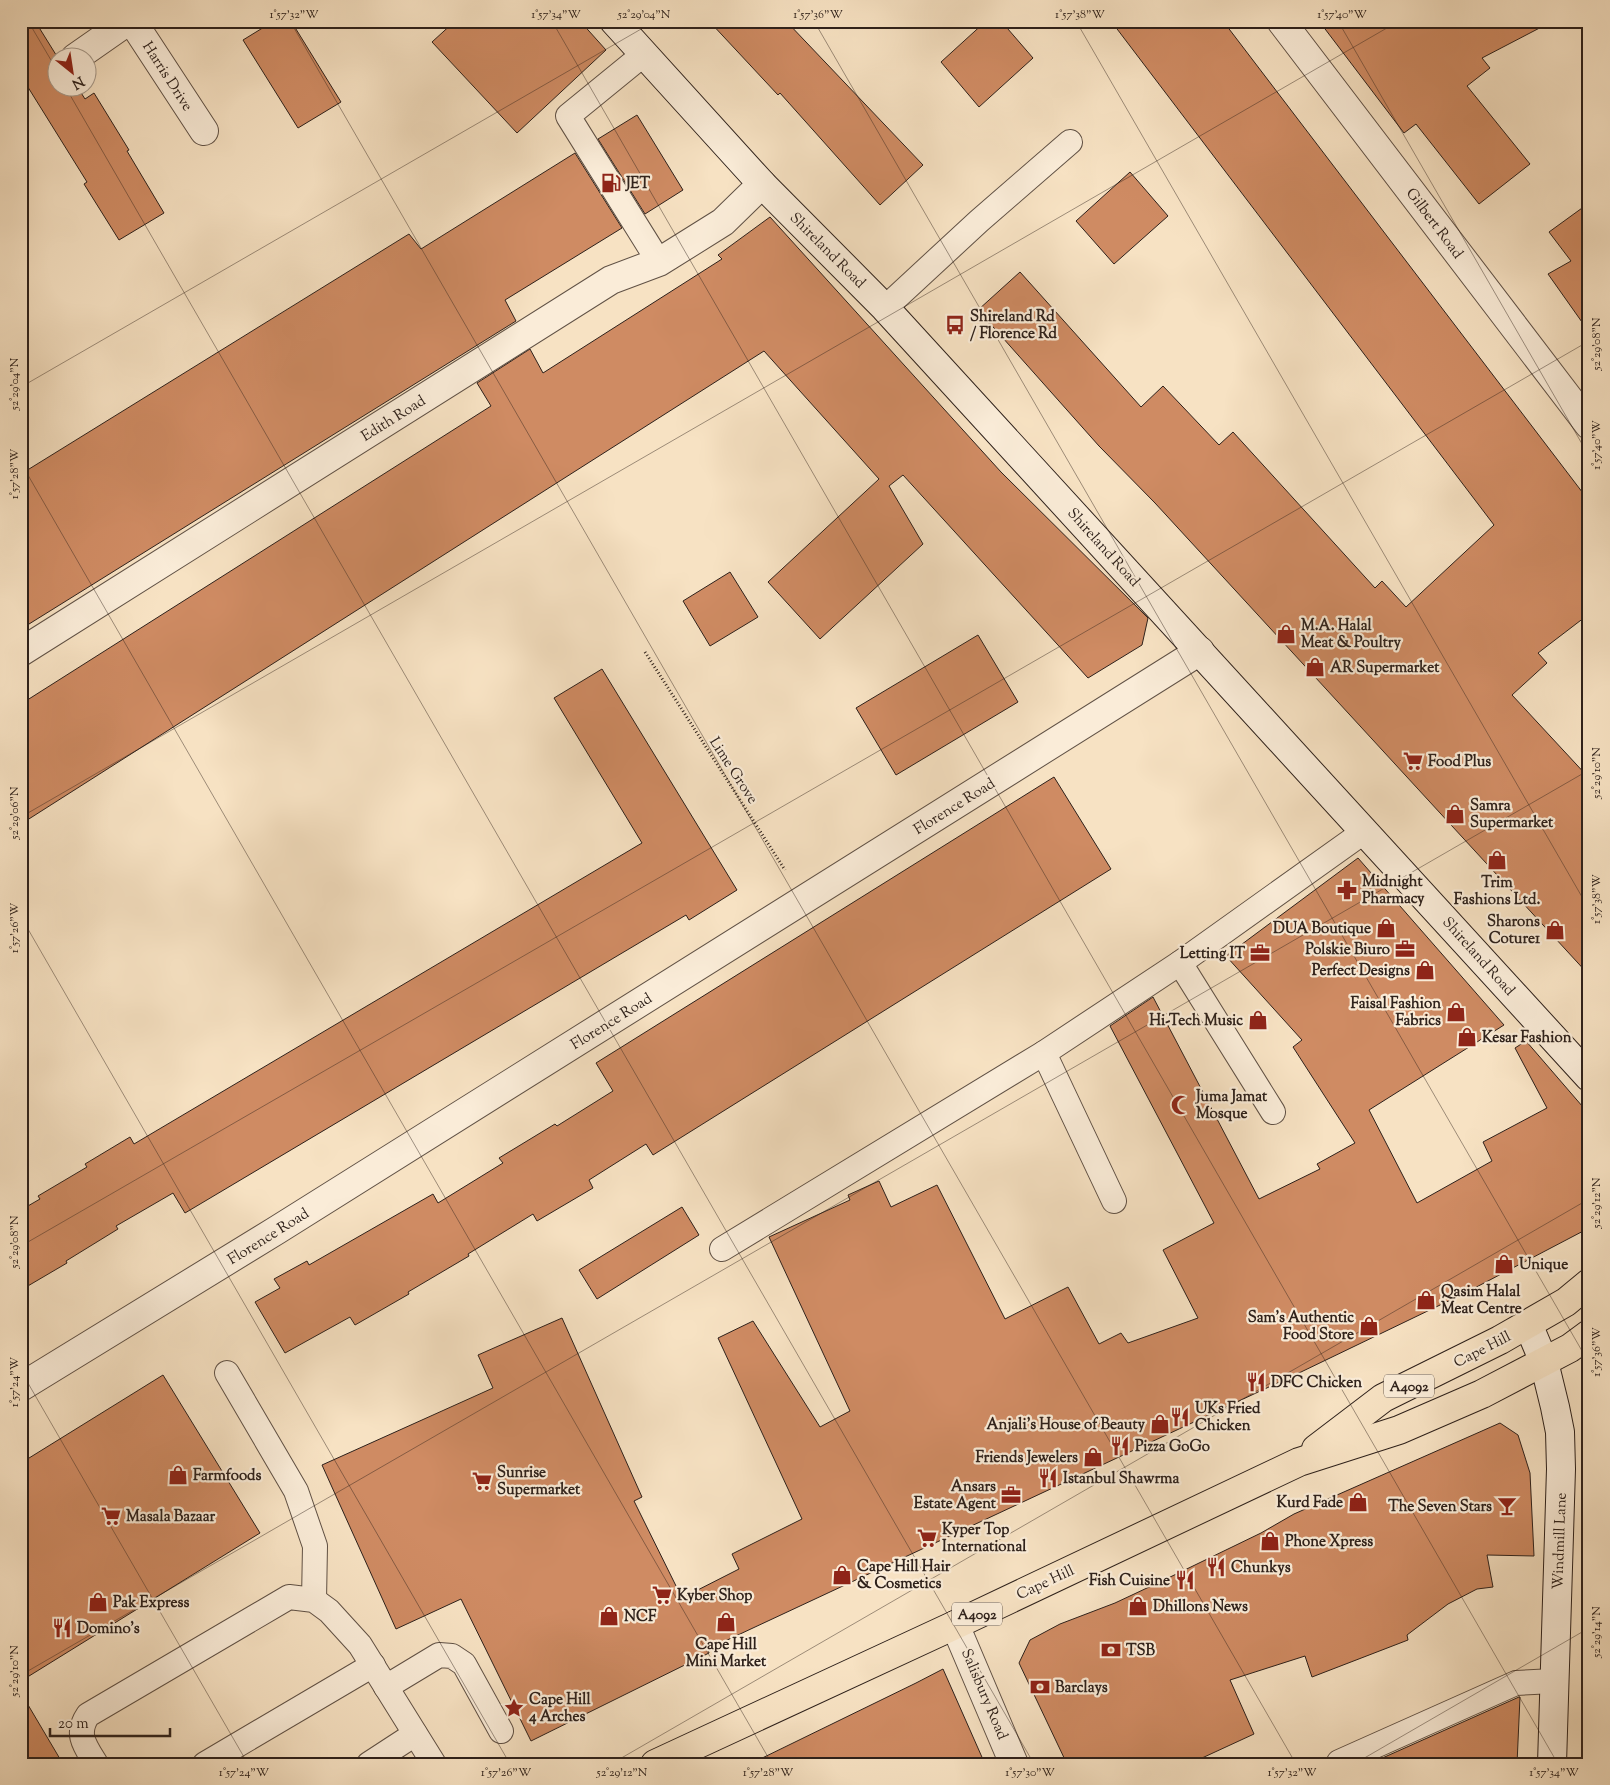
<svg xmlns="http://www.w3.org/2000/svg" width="1610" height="1785" font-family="'Sorts Mill Goudy',serif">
<rect width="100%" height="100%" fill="#f7e2c3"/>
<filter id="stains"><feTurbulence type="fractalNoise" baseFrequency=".004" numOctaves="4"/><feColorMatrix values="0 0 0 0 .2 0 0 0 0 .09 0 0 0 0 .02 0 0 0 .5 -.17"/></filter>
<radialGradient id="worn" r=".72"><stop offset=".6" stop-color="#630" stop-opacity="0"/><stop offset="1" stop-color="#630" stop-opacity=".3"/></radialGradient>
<!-- building -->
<g fill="#cf8b63" stroke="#2e211b">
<polygon points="21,21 35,21 58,58 58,88 78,88 85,99 94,93 129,150 127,151 164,213 119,240 84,184 87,182 21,76"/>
<polygon points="274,21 291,21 341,102 298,128 243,40"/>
<polygon points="455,21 580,21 606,50 517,133 432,42"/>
<polygon points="709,21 786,21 923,165 880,205 780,93 778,95"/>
<polygon points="986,21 1001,21 1033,58 979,107 941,62"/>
<polygon points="1111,21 1223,21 1589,501 1589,614 1538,653 1547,663 1512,695 1589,778 1589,975 1155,503 1099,446 978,310 1020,272 1141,407 1163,386 1219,445 1233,432 1375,588 1382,581 1406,607 1494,525"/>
<polygon points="1319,21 1553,21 1482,58 1490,68 1467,86 1530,164 1479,204 1416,124 1404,133"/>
<polygon points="637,115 683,190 645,214 598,139"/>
<polygon points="575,153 622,228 505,300 516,321 21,629 21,474 409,234 421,249"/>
<polygon points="1130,172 1168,216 1114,264 1076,221"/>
<polygon points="1589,203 1589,332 1548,274 1571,261 1549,232"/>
<polygon points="770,217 1001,472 1148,618 1142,645 1088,678 903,475 889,486 923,544 820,639 768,582 879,479 764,351 21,824 21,704 491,406 477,383 530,349 543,373 722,259 718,255"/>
<polygon points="730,572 758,617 710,646 683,601"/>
<polygon points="978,635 1018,702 896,775 856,708"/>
<polygon points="602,669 737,890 689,920 686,915 185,1213 173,1193 116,1226 118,1229 66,1261 67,1263 21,1290 21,1210 40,1199 38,1196 87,1167 85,1164 130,1137 134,1144 642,843 554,698"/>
<polygon points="1054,777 1111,869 653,1155 646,1144 589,1180 593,1188 537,1221 533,1214 468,1254 469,1256 408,1292 409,1294 355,1325 350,1317 285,1353 255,1302 280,1288 274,1279 307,1261 309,1265 433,1194 438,1203 503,1163 499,1158 555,1124 557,1126 613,1091 596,1063"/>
<polygon points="1358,858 1504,1025 1369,1110 1417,1203 1492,1161 1483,1142 1547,1108 1515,1048 1526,1041 1589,1114 1589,1228 1465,1293 1301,1372 708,1649 709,1653 531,1741 461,1599 396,1629 322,1465 493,1388 478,1355 562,1318 642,1497 634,1501 682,1598 739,1569 732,1554 802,1519 718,1338 753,1321 820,1427 850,1411 769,1237 850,1200 848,1195 879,1181 891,1207 937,1185 1005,1319 1068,1287 1099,1344 1121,1333 1128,1343 1198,1318 1163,1250 1214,1223 1110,1026 1153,997 1259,1199 1320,1169 1317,1164 1355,1143 1293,1047 1302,1040 1226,956"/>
<polygon points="682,1207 699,1235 597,1299 579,1270"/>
<polygon points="163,1375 260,1533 21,1681 21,1463"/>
<polygon points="1500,1423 1518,1435 1530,1473 1534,1556 1487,1555 1493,1587 1477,1589 1448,1604 1407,1635 1408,1640 1312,1677 1305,1656 1230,1680 1254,1734 1189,1764 1067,1764 1019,1663 1030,1640 1060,1624 1115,1603 1164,1580 1261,1533 1294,1514"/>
<polygon points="943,1669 985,1764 750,1764 916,1683"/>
<polygon points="21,1693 63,1764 21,1764"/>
<polygon points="1520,1697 1517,1764 1369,1764 1519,1697"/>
</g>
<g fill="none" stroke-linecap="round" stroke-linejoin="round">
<defs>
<g id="service">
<polyline points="644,54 568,116 659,262"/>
<polyline points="885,308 979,221 1070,142"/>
<polyline points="1273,1112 1180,963 1365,831"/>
<polyline points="1114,1201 1044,1053 1180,963"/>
<polyline points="722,1249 1044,1053"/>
<polyline points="227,1373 296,1491 315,1546 314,1600"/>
<polyline points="386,1687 439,1655 452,1656 464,1664 501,1731"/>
<polyline points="1339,1762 1516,1683 1554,1681"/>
<path d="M96,1764C85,1746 75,1734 88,1715L289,1597L314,1600L329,1611L360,1645L434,1764"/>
<polyline points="205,1764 373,1665"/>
<polyline points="369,1764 415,1734"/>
</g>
<g id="minor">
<polyline points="132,21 204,131"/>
<polyline points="1281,21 1589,425"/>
<polyline points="75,58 128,21"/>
<polyline points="21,652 611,280 659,262 723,222 762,184"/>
<polyline points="21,1387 277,1230 1200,651"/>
<polyline points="955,1625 1014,1764"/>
</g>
<g id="secondary">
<polyline points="614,21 762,184 885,308 1589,1077"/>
<polyline points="1528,1324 1544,1362 1555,1407 1560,1432 1561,1469 1552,1764"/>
</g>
<g id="primary">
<polyline points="1316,1449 1383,1398 1500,1340 1566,1302 1589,1283"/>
<polyline points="655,1764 955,1625 1299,1462 1399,1430 1482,1394 1570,1348 1589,1334"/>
</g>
</defs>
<!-- service casing -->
<use href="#service" stroke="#605145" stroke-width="26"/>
<!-- minor casing -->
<use href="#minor" stroke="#605145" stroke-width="30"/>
<!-- secondary casing -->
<use href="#secondary" stroke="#2e211b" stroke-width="30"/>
<!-- primary casing -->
<use href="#primary" stroke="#2e211b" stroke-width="30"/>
<!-- path -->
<polyline stroke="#2e211b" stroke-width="3" stroke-dasharray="1 2.5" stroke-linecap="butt" points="645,652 785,870"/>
<!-- service -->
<use href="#service" stroke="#faecd8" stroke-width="24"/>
<!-- minor -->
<use href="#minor" stroke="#faecd8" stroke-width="28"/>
<!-- secondary -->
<use href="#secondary" stroke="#faecd8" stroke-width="28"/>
<!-- primary -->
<use href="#primary" stroke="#f7e2c3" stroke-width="28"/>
</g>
<!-- ticks -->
<path fill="none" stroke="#2e211b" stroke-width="1" stroke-opacity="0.45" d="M28,21L58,72M290,21L1296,1764M552,21L1558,1764M814,21L1589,1363M1076,21L1589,909M1338,21L1589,456M66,88L1034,1764M21,387L655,21M21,463L772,1764M21,817L1399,21M21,917L510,1764M21,1246L1589,341M21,1371L248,1764M21,1675L1589,770M611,1764L1589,1199M1354,1764L1589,1628"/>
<!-- icons -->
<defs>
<symbol id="fuel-bare" viewBox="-9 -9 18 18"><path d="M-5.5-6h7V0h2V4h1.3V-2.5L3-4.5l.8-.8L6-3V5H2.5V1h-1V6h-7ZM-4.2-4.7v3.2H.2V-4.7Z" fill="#8f2418" stroke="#faecd8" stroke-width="2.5" paint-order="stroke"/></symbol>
<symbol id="bus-bare" viewBox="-9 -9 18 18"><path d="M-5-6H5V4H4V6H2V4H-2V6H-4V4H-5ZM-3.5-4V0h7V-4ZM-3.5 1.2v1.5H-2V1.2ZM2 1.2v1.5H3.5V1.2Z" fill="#8f2418" stroke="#faecd8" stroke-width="2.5" paint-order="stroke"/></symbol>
<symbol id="shop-bare" viewBox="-9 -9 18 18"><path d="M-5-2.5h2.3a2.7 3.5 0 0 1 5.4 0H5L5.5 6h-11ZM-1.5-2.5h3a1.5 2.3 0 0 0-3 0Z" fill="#8f2418" stroke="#faecd8" stroke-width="2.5" paint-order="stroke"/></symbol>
<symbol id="supermarket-bare" viewBox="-9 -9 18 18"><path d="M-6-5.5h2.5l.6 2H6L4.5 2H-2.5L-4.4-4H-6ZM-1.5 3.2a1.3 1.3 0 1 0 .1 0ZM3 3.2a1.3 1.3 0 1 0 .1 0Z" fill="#8f2418" stroke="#faecd8" stroke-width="2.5" paint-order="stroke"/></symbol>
<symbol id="pharmacy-bare" viewBox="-9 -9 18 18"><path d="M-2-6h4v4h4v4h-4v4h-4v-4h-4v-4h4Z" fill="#8f2418" stroke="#faecd8" stroke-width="2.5" paint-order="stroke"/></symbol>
<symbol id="office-bare" viewBox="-9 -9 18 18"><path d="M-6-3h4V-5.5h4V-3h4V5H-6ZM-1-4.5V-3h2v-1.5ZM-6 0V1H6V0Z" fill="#8f2418" stroke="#faecd8" stroke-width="2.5" paint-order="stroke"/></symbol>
<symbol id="mosque-bare" viewBox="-9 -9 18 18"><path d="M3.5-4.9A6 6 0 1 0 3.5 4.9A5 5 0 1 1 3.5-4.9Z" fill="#8f2418" stroke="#faecd8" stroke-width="2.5" paint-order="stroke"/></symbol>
<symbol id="restaurant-bare" viewBox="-9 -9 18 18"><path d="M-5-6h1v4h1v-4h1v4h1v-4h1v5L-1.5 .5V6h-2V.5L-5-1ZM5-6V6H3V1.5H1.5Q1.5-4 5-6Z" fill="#8f2418" stroke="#faecd8" stroke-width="2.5" paint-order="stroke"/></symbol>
<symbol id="bar-bare" viewBox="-9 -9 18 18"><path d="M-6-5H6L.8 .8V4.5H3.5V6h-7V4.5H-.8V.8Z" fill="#8f2418" stroke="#faecd8" stroke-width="2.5" paint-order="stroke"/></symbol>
<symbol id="bank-bare" viewBox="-9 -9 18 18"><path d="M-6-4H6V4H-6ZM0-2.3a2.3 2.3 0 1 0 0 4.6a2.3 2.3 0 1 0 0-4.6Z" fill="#8f2418" stroke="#faecd8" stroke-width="2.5" paint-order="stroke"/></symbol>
<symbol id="sight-bare" viewBox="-9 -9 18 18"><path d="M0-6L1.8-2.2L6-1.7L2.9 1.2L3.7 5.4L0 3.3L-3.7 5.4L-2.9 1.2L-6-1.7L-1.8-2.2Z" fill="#8f2418" stroke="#faecd8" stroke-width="2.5" paint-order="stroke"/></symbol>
</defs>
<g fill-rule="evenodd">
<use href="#fuel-bare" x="597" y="169" width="28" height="28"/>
<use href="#bus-bare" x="941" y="311" width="28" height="28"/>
<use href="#shop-bare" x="1272" y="620" width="28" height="28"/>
<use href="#shop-bare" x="1301" y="653" width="28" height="28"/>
<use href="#supermarket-bare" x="1399" y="747" width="28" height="28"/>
<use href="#shop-bare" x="1441" y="800" width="28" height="28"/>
<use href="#shop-bare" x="1483" y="846" width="28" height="28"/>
<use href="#pharmacy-bare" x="1333" y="876" width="28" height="28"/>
<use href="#shop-bare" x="1372" y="914" width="28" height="28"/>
<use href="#shop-bare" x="1541" y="916" width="28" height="28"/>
<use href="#office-bare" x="1391" y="935" width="28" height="28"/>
<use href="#office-bare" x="1246" y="939" width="28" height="28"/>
<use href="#shop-bare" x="1411" y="956" width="28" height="28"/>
<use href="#shop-bare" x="1442" y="998" width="28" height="28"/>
<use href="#shop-bare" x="1244" y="1006" width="28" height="28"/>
<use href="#shop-bare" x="1453" y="1023" width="28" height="28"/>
<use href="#mosque-bare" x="1167" y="1091" width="28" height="28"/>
<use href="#shop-bare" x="1490" y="1250" width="28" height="28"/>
<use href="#shop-bare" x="1412" y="1286" width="28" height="28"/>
<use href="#shop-bare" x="1355" y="1312" width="28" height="28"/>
<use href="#restaurant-bare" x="1242" y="1368" width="28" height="28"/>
<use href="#restaurant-bare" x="1166" y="1403" width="28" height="28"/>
<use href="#shop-bare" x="1146" y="1410" width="28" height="28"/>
<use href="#restaurant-bare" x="1106" y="1432" width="28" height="28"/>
<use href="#shop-bare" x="1079" y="1443" width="28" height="28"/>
<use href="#shop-bare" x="164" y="1461" width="28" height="28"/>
<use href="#restaurant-bare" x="1034" y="1464" width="28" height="28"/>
<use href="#supermarket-bare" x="468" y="1467" width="28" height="28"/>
<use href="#office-bare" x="997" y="1481" width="28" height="28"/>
<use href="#shop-bare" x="1344" y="1488" width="28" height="28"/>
<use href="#bar-bare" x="1493" y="1492" width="28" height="28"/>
<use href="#supermarket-bare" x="97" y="1502" width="28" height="28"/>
<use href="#supermarket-bare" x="913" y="1524" width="28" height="28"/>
<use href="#shop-bare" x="1256" y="1527" width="28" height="28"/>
<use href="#restaurant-bare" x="1202" y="1553" width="28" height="28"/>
<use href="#shop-bare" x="828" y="1561" width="28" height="28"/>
<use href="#restaurant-bare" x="1171" y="1566" width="28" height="28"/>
<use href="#supermarket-bare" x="648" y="1581" width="28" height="28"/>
<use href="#shop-bare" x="84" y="1588" width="28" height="28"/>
<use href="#shop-bare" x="1124" y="1592" width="28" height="28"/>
<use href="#shop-bare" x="595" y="1602" width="28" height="28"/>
<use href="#shop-bare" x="712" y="1608" width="28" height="28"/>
<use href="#restaurant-bare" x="48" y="1614" width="28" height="28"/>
<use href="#bank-bare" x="1097" y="1636" width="28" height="28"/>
<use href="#bank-bare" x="1026" y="1673" width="28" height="28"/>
<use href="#sight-bare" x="500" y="1694" width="28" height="28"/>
</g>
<g text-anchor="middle" stroke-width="4.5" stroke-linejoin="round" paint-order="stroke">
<!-- shield labels -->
<g fill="#faecd8" stroke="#6b5e54" stroke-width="1">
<rect x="1384" y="1374.5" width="50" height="23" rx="4"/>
<rect x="952" y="1602.5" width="50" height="23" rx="4"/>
</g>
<g font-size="14" font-weight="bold" fill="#2e211b">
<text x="1409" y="1391">A4092</text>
<text x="977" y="1619">A4092</text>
</g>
<!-- street labels -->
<g font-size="15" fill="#2e211b" stroke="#faecd8">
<text transform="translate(168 76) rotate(57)" y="5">Harris Drive</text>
<text transform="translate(1435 223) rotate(53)" y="5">Gilbert Road</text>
<text transform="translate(828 250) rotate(45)" y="5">Shireland Road</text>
<text transform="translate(393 418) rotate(-32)" y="5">Edith Road</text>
<text transform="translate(1104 547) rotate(48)" y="5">Shireland Road</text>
<text transform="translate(734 770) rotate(57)" y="5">Lime Grove</text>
<text transform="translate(954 806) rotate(-32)" y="5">Florence Road</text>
<text transform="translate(1479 956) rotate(48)" y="5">Shireland Road</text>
<text transform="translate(611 1021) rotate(-32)" y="5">Florence Road</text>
<text transform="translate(268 1236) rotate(-32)" y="5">Florence Road</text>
<text transform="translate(1482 1349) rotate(-27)" y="5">Cape Hill</text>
<text transform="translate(1559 1541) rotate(-88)" y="5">Windmill Lane</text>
<text transform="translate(1045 1582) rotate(-25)" y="5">Cape Hill</text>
<text transform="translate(985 1694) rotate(67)" y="5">Salisbury Road</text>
</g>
<!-- poi labels -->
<g font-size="15" font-weight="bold" fill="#2e211b" stroke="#faecd8" text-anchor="start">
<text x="626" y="188">JET</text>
<text x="970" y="321">Shireland Rd<tspan x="970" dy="17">/ Florence Rd</tspan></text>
<text x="1301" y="630">M.A. Halal<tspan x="1301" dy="17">Meat &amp; Poultry</tspan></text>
<text x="1330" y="672">AR Supermarket</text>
<text x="1428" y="766">Food Plus</text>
<text x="1470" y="810">Samra<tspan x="1470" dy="17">Supermarket</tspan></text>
<text x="1362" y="886">Midnight<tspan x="1362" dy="17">Pharmacy</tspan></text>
<text x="1497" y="887" text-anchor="middle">Trim<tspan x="1497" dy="17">Fashions Ltd.</tspan></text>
<text x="1540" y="926" text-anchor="end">Sharons<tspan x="1540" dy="17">Coture1</tspan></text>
<text x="1371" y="933" text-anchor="end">DUA Boutique</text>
<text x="1390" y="954" text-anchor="end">Polskie Biuro</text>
<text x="1245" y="958" text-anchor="end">Letting IT</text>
<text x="1410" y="975" text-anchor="end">Perfect Designs</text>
<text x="1441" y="1008" text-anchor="end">Faisal Fashion<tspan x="1441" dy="17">Fabrics</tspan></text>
<text x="1243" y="1025" text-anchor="end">Hi-Tech Music</text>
<text x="1482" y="1042">Kesar Fashion</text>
<text x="1196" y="1101">Juma Jamat<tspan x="1196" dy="17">Mosque</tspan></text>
<text x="1519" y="1269">Unique</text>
<text x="1441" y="1296">Qasim Halal<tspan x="1441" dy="17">Meat Centre</tspan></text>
<text x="1354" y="1322" text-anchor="end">Sam's Authentic<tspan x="1354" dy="17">Food Store</tspan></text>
<text x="1271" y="1387">DFC Chicken</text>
<text x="1195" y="1413">UKs Fried<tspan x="1195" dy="17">Chicken</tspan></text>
<text x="1145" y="1429" text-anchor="end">Anjali's House of Beauty</text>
<text x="1135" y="1451">Pizza GoGo</text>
<text x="1078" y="1462" text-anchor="end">Friends Jewelers</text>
<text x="497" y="1477">Sunrise<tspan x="497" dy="17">Supermarket</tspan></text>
<text x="193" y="1480">Farmfoods</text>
<text x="1063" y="1483">Istanbul Shawrma</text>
<text x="996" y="1491" text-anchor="end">Ansars<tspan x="996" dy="17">Estate Agent</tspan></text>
<text x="1343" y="1507" text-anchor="end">Kurd Fade</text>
<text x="1492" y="1511" text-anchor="end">The Seven Stars</text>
<text x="126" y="1521">Masala Bazaar</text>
<text x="942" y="1534">Kyper Top<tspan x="942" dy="17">International</tspan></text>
<text x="1285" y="1546">Phone Xpress</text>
<text x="857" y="1571">Cape Hill Hair<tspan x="857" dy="17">&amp; Cosmetics</tspan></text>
<text x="1231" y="1572">Chunkys</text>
<text x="1170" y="1585" text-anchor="end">Fish Cuisine</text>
<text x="677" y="1600">Kyber Shop</text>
<text x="113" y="1607">Pak Express</text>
<text x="1153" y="1611">Dhillons News</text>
<text x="624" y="1621">NCF</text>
<text x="77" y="1633">Domino's</text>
<text x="726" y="1649" text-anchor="middle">Cape Hill<tspan x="726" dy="17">Mini Market</tspan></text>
<text x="1126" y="1655">TSB</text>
<text x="1055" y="1692">Barclays</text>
<text x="529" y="1704">Cape Hill<tspan x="529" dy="17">4 Arches</tspan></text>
</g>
</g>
<!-- margin -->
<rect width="1610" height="1785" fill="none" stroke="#f7e2c3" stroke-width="55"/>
<!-- north arrow -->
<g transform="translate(72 72) rotate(150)"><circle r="24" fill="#faecd8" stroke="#a89b8c"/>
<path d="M0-4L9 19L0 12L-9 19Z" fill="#8f2418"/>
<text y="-8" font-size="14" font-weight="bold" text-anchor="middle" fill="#2e211b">N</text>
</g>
<!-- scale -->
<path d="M50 1728v8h120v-8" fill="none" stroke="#2e211b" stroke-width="2.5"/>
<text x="58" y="1728" font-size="15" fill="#2e211b" stroke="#faecd8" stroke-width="4" paint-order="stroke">20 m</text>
<rect x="28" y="28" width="1554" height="1730" fill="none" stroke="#2e211b" stroke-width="2"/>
<g font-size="12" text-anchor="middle" fill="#2e211b">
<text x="294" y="18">1°57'32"W</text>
<text x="556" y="18">1°57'34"W</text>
<text x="644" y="18">52°29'04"N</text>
<text x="818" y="18">1°57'36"W</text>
<text x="1080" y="18">1°57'38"W</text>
<text x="1342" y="18">1°57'40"W</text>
<text transform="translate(1596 344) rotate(-90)" y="4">52°29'08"N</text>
<text transform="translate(14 384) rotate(-90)" y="4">52°29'04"N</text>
<text transform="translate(1596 445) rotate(-90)" y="4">1°57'40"W</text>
<text transform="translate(14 474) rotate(-90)" y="4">1°57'28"W</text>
<text transform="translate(1596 773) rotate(-90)" y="4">52°29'10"N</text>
<text transform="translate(14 813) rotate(-90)" y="4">52°29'06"N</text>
<text transform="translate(1596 899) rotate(-90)" y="4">1°57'38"W</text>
<text transform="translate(14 928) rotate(-90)" y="4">1°57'26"W</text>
<text transform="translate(1596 1203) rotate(-90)" y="4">52°29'12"N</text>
<text transform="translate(14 1242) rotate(-90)" y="4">52°29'08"N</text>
<text transform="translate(1596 1352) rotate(-90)" y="4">1°57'36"W</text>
<text transform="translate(14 1382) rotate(-90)" y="4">1°57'24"W</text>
<text transform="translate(1596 1632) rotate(-90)" y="4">52°29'14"N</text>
<text transform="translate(14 1671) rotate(-90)" y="4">52°29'10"N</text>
<text x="244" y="1776">1°57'24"W</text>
<text x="506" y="1776">1°57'26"W</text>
<text x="622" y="1776">52°29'12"N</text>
<text x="768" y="1776">1°57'28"W</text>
<text x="1030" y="1776">1°57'30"W</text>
<text x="1292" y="1776">1°57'32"W</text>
<text x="1554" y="1776">1°57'34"W</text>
</g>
<rect width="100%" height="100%" filter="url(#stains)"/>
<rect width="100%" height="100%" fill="url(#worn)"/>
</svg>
